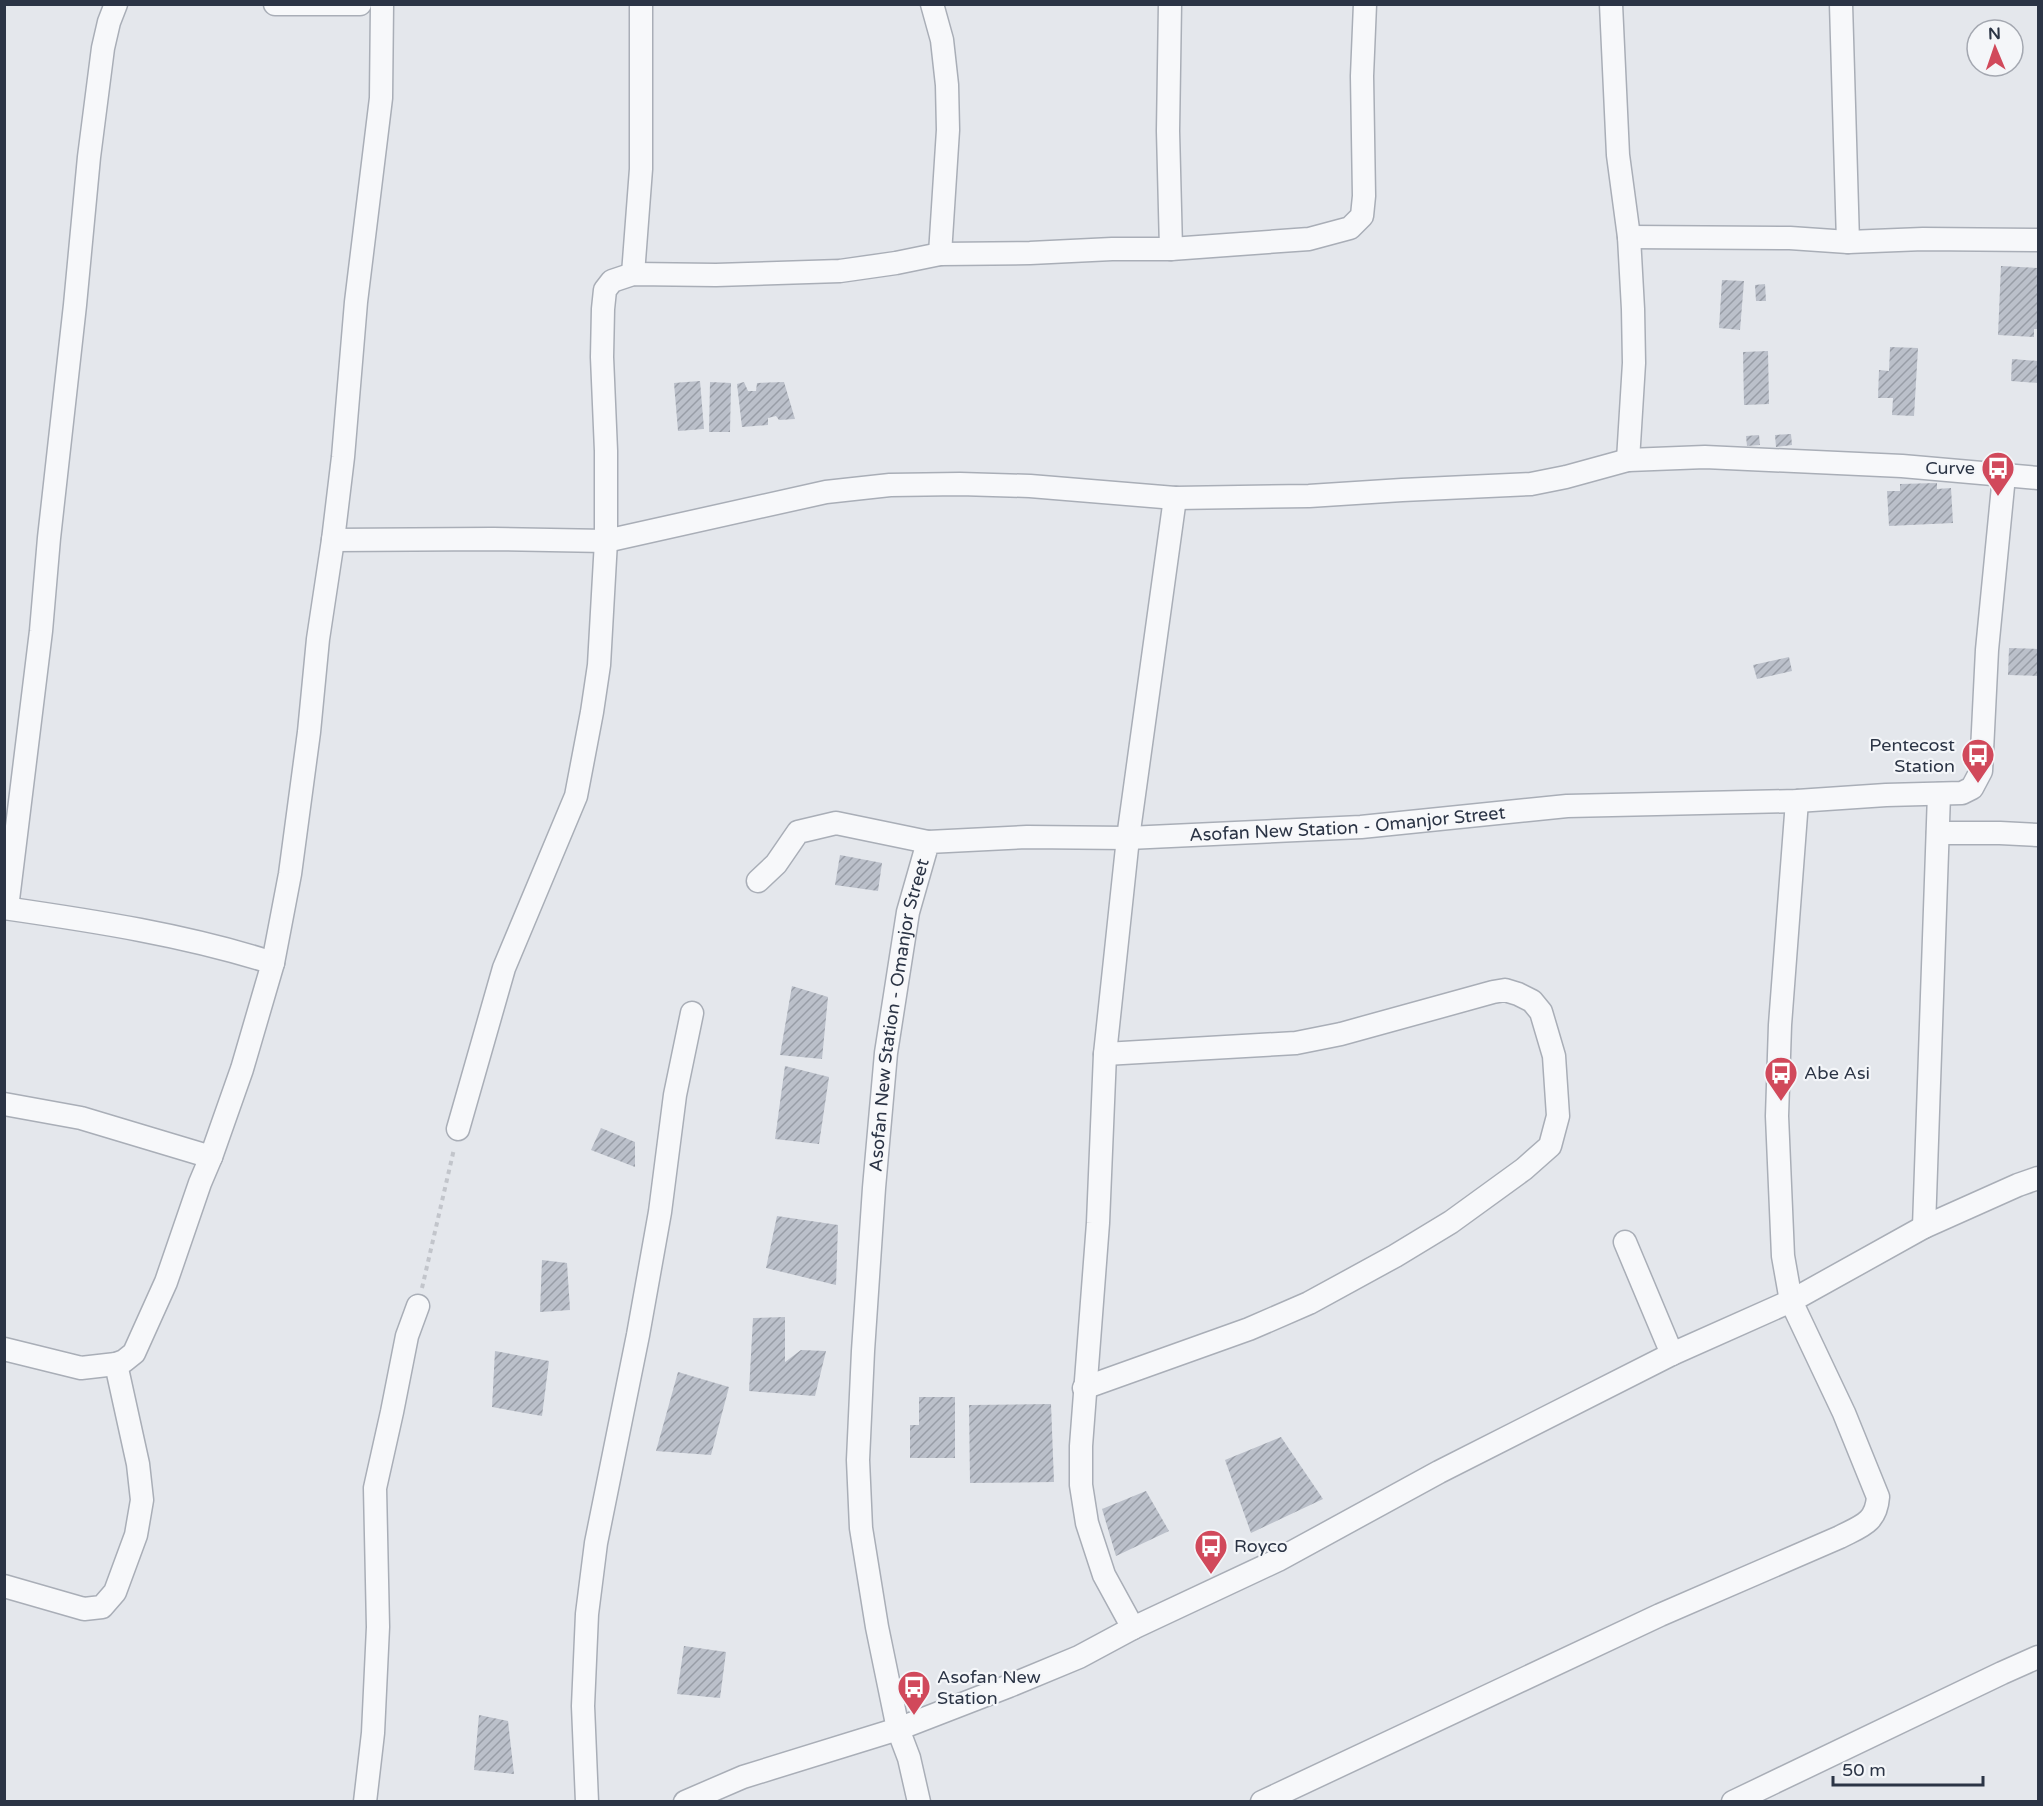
<svg xmlns="http://www.w3.org/2000/svg" width="2043" height="1806" font-family="'Varela Round',sans-serif">
<defs>
<pattern id="building-hatch" width="6" height="6" patternUnits="userSpaceOnUse" patternTransform="scale(1.5)"><rect width="6" height="6" fill="#bbc0ca"/><path d="M-1 1l2-2M0 6l6-6M5 7l2-2" fill="none" stroke="#989da6"/></pattern>
</defs>
<rect width="100%" height="100%" fill="#e4e7ec"/>
<!-- building -->
<g fill="url(#building-hatch)">
<polygon points="2001,266 2038,268 2038,329 2034,329 2034,337 1998,335"/>
<polygon points="1722,280 1744,281 1740,330 1719,328"/>
<polygon points="1765,284 1766,301 1756,301 1755,285"/>
<polygon points="1890,347 1918,348 1914,416 1892,415 1893,398 1878,398 1879,370 1889,371"/>
<polygon points="1768,351 1769,404 1744,405 1743,352"/>
<polygon points="2012,359 2038,361 2038,383 2011,381"/>
<polygon points="700,381 704,429 678,431 674,383"/>
<polygon points="710,382 731,383 730,432 709,432"/>
<polygon points="744,382 748,391 756,391 757,383 784,382 795,419 779,420 776,416 768,418 768,425 742,427 737,384"/>
<polygon points="1791,434 1792,445 1776,447 1775,435"/>
<polygon points="1759,435 1760,445 1747,446 1746,436"/>
<polygon points="1937,483 1937,489 1951,488 1953,523 1889,526 1887,491 1900,491 1900,484"/>
<polygon points="2009,648 2038,649 2038,676 2008,675"/>
<polygon points="1789,657 1792,671 1757,679 1753,665"/>
<polygon points="840,855 882,863 878,891 835,885"/>
<polygon points="792,986 828,997 822,1059 780,1055"/>
<polygon points="785,1066 829,1077 819,1144 775,1139"/>
<polygon points="601,1128 635,1142 635,1167 591,1150"/>
<polygon points="777,1216 838,1225 836,1285 766,1268"/>
<polygon points="542,1260 567,1263 570,1310 540,1312"/>
<polygon points="785,1317 785,1362 801,1350 826,1351 815,1396 749,1391 753,1318"/>
<polygon points="495,1351 549,1361 542,1416 492,1407"/>
<polygon points="678,1372 729,1387 711,1455 656,1451"/>
<polygon points="919,1397 955,1397 955,1458 910,1458 910,1425 919,1425"/>
<polygon points="1051,1404 1054,1482 970,1483 969,1405"/>
<polygon points="1281,1437 1323,1499 1251,1533 1225,1460"/>
<polygon points="1146,1491 1169,1531 1116,1556 1102,1509"/>
<polygon points="684,1646 726,1652 720,1698 677,1694"/>
<polygon points="479,1715 508,1721 514,1774 474,1770"/>
</g>
<g fill="none" stroke-linecap="round" stroke-linejoin="round">
<defs>
<g id="minor">
<polyline points="275,4 360,4"/>
<polyline points="932,4 942,40 947,85 948,130 940,254"/>
<polyline points="1170,4 1168,131 1171,249"/>
<polyline points="1611,4 1618,155 1629,237 1633,309 1634,363 1628,460"/>
<polyline points="1841,4 1848,242"/>
<polyline points="1629,237 1790,238 1848,242 1923,239 2038,240"/>
<polyline points="633,274 641,169 641,4"/>
<polyline points="333,540 493,539 606,541 826,492 890,485 960,484 1030,486 1175,498 1309,496 1402,490 1531,484 1566,477 1628,460 1705,457 1902,466 2038,478"/>
<polyline points="1938,833 2000,833 2038,835"/>
<polyline points="758,881 776,864 798,832 836,823 928,842"/>
<path d="M4,908C94,921 186,935 273,963"/>
<polyline points="7,908 41,631 49,538 75,305 89,157 103,48 109,22 116,4"/>
<polyline points="4,1104 81,1118 211,1157"/>
<polyline points="458,1129 504,968 576,796 592,712 599,665 606,541 606,451 602,357 603,309 605,290 612,281 633,274 716,275 840,271 896,263 940,254 1030,253 1112,249 1171,249 1309,239 1350,228 1362,216 1364,196 1362,76 1365,4"/>
<polyline points="1924,1227 1939,794"/>
<polyline points="1625,1242 1672,1354"/>
<polyline points="4,1349 81,1368 116,1364 124,1361 134,1353 166,1282 200,1183 211,1157 242,1069 273,963 290,874 309,732 318,639 333,540 343,457 356,302 381,98 382,4"/>
<polyline points="1084,1388 1249,1329 1309,1303 1395,1256 1451,1222 1524,1169 1550,1146 1558,1116 1554,1056 1541,1012 1532,1001 1518,994 1505,990 1493,992 1341,1034 1296,1043 1105,1054"/>
<polyline points="4,1586 84,1609 102,1607 115,1592 136,1535 142,1500 138,1464 116,1364"/>
<polyline points="1133,1628 1104,1575 1087,1523 1081,1485 1081,1446 1098,1223 1105,1054 1128,838 1175,498"/>
<polyline points="365,1802 373,1733 378,1627 375,1488 392,1412 407,1336 418,1306"/>
<polyline points="587,1802 583,1706 587,1614 596,1543 638,1335 660,1212 675,1095 692,1013"/>
<polyline points="685,1802 743,1777 898,1729 1009,1686 1079,1657 1133,1628 1278,1560 1439,1472 1672,1354 1791,1301 1924,1227 2018,1185 2038,1178"/>
<path id="s1" d="M919,1802L909,1758L898,1729L877,1627L861,1528L858,1460L863,1351L874,1188L886,1053L908,912L928,842L1027,837L1128,838L1361,827L1567,806L1797,801L1886,795L1962,793L1972,788L1981,771L1987,650L2004,476"/>
<path d="M1262,1802L1660,1615L1840,1537C1861,1526 1876,1523 1878,1497L1844,1413L1791,1301L1783,1256L1777,1116L1780,1025L1797,801"/>
<polyline points="1733,1802 2002,1673 2038,1657"/>
</g>
</defs>
<!-- minor casing -->
<use href="#minor" stroke="#a9aeb7" stroke-width="25"/>
<!-- path -->
<polyline stroke="#c2c5cb" stroke-width="4" stroke-dasharray="4.5 4.5" stroke-linecap="butt" points="422,1288 454,1149"/>
<!-- minor -->
<use href="#minor" stroke="#f7f8fa" stroke-width="22"/>
</g>
<!-- icons -->
<defs>
<symbol id="bus-pin" viewBox="-11 -11 22 30"><path d="M0 17L-7.5 6A9.5 9.5 0 1 1 7.5 6Z" fill="#d1495b" stroke="#f4f6f9"/><path d="M-5-6H5V4H4V6H2V4H-2V6H-4V4H-5ZM-3.5-4V0h7V-4ZM-3.5 1.2v1.5H-2V1.2ZM2 1.2v1.5H3.5V1.2Z" fill="#fff"/></symbol>
</defs>
<g fill-rule="evenodd">
<use href="#bus-pin" x="1979" y="449" width="38" height="52"/>
<use href="#bus-pin" x="1959" y="736" width="38" height="52"/>
<use href="#bus-pin" x="1762" y="1054" width="38" height="52"/>
<use href="#bus-pin" x="1192" y="1527" width="38" height="52"/>
<use href="#bus-pin" x="895" y="1668" width="38" height="52"/>
</g>
<g text-anchor="middle" stroke-width="4.5" stroke-linejoin="round" paint-order="stroke">
<!-- poi labels -->
<g font-size="18" fill="#2b3445" stroke="#f4f6f9" text-anchor="start">
<text x="1975" y="474" text-anchor="end">Curve</text>
<text x="1955" y="751" text-anchor="end">Pentecost<tspan x="1955" dy="21">Station</tspan></text>
<text x="1804" y="1079">Abe Asi</text>
<text x="1234" y="1552">Royco</text>
<text x="937" y="1683">Asofan New<tspan x="937" dy="21">Station</tspan></text>
</g>
<!-- street labels -->
<g font-size="18" fill="#2b3445" stroke="#f4f6f9">
<text dy="6" stroke="none"><textPath href="#s1" startOffset="1392">Asofan New Station - Omanjor Street</textPath></text>
<text dy="6" stroke="none"><textPath href="#s1" startOffset="796">Asofan New Station - Omanjor Street</textPath></text>
</g>
</g>
<!-- border -->
<rect width="2043" height="1806" fill="none" stroke="#2b3445" stroke-width="12"/>
<!-- north arrow -->
<g transform="translate(1995 48) rotate(358)"><circle r="28" fill="#f4f6f9" stroke="#a4a8b1" stroke-width="1.5"/>
<path d="M0-4.5L10 22L0 15L-10 22Z" fill="#d1495b"/>
<text y="-9" font-size="16" font-weight="bold" text-anchor="middle" fill="#2b3445">N</text>
</g>
<!-- scale -->
<path d="M1833 1776v9h150v-9" fill="none" stroke="#2b3445" stroke-width="3"/>
<text x="1842" y="1776" font-size="18" fill="#2b3445" stroke="#f4f6f9" stroke-width="4.5" paint-order="stroke">50 m</text>
</svg>
